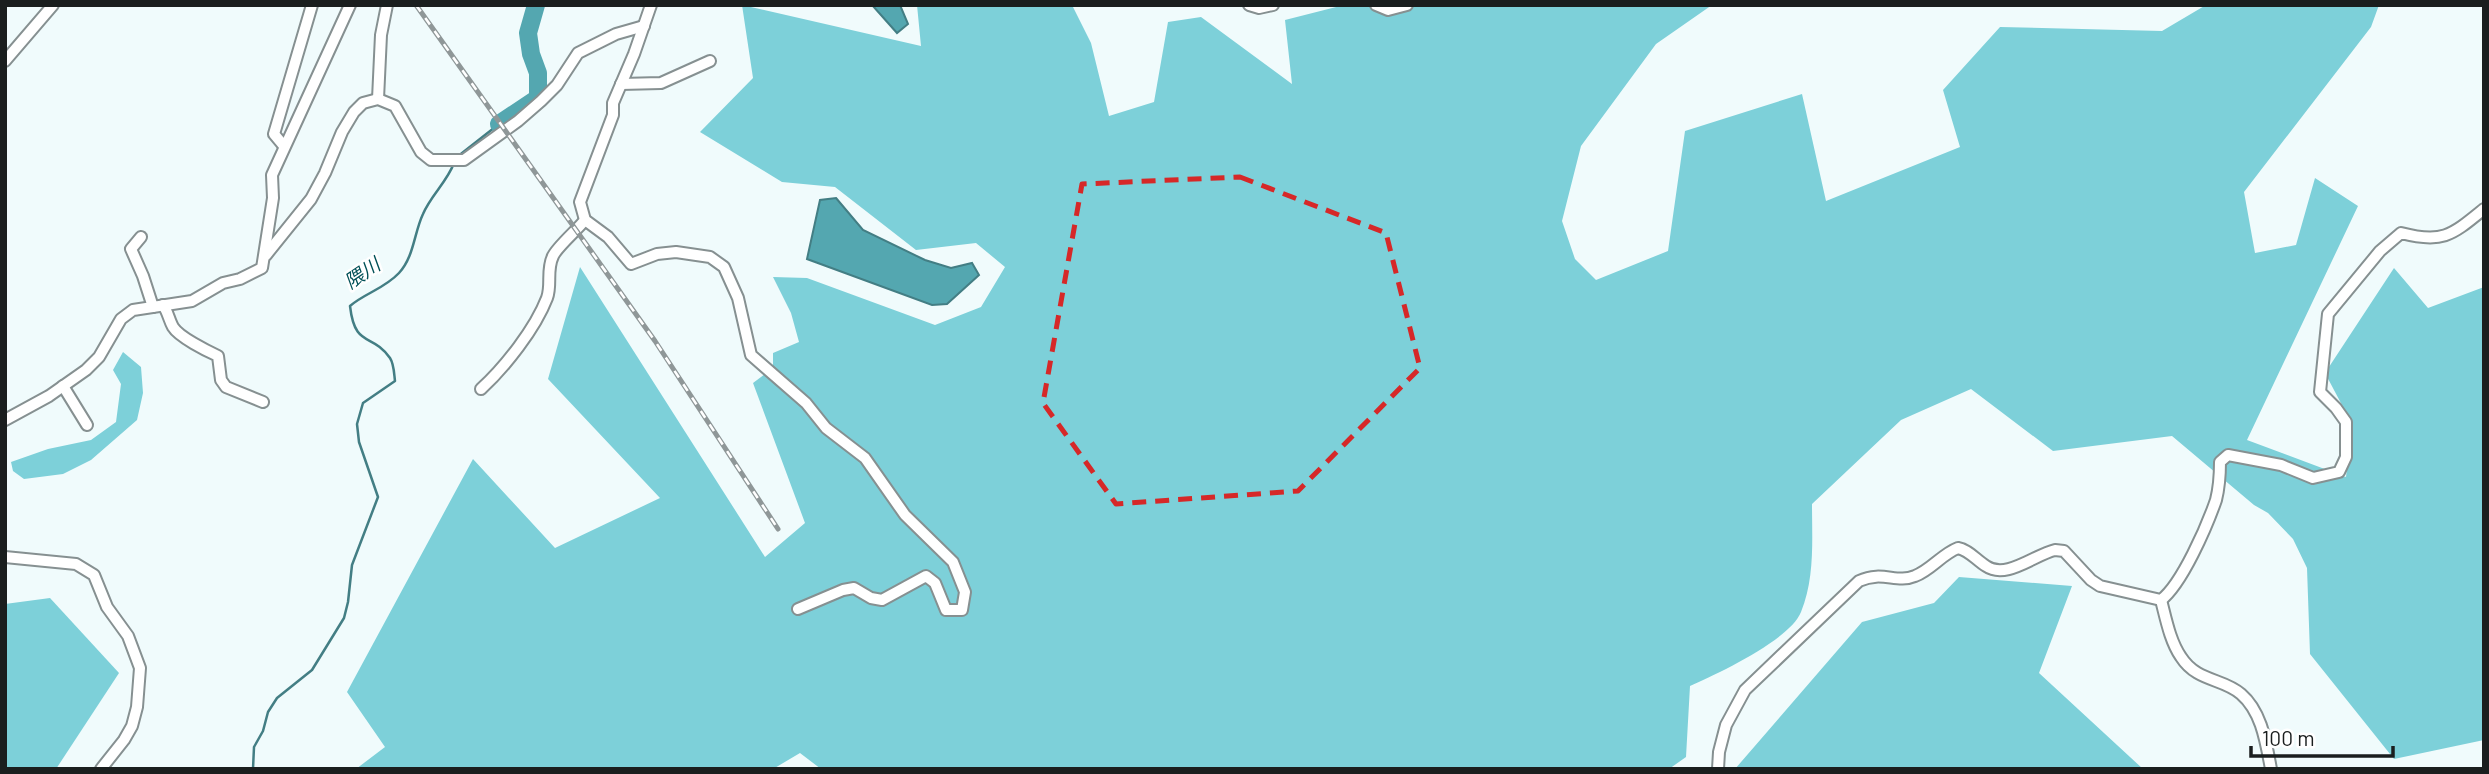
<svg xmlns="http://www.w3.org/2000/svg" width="2489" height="774" font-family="Barlow,'Noto Sans JP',sans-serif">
<rect width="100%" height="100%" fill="#f0fbfc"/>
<!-- forest -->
<g fill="#7dd0d9">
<path d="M742,5L921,46L917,5H1072L1091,43L1109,116L1154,102L1168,22L1201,17L1292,84L1285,20L1344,5H1712L1656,44L1581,146L1562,221L1575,259L1596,280L1668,251L1685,131L1802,94L1826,201L1960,147L1943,90L2000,27L2162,31L2206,5H2379L2371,27L2244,192L2255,253L2296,245L2315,178L2358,206L2247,440L2346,477L2352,424L2325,373L2394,268L2428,308L2484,287V740L2394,759L2310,654L2307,568L2293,539L2268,513L2254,505L2172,436L2053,451L1971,389L1901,420L1812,504C1812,540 1815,578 1801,612C1790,640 1717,674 1690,686L1686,757L1669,769H821L800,753L773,769H356L385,747L347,692L473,459L555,548L660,498L548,379L580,267L765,557L805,523L753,383L773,368V353L799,342L791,313L773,277L807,278L935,325L981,307L1005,267L976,243L916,250L835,187L782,182L700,132L753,78Z"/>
<polygon points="123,352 141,367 143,393 137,420 91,460 63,474 24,479 13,471 11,462 48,449 91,440 116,422 121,384 113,370"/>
<polygon points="1959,577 2072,586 2039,673 2143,769 1735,769 1862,622 1934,603"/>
<polygon points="50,598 119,673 56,769 5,769 5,604"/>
</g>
<!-- water -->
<g fill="#54a7b0" stroke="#437e84" stroke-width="2">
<polygon points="872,5 900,5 908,24 897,33"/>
<polygon points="836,198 863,230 925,260 951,268 972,263 979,275 947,304 932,305 807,259 820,200"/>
</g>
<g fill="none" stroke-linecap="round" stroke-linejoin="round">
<!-- stream -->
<g stroke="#437e84" stroke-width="2.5">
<polyline points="457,157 499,124"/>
<path d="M253,769L254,747L263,731L268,712L277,698L312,670L344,618L348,602L352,565L378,497L359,442L357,424L363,403L395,381C394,373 394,364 390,358C372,332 355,349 350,306C365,293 384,289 399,273C414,257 414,233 423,214C431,195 447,182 454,163"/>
</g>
<!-- river -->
<polyline stroke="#54a7b0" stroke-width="18" points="499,124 538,98 538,73 531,54 528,33 536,5"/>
<defs>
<g id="minor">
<polyline points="651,5 634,54 613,103 613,115 580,202 585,220 608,237 631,264 657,254 676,252 710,257 724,267 738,298 751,355 806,403 826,428 865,458 905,515 953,562 965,592 962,610 946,610 935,583 926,576 882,600 871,598 854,588 843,590 798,609"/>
<polyline points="1249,5 1259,8 1273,5"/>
<polyline points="1376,5 1388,10 1407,5"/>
<polyline points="5,61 53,5"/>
<polyline points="621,84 661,83 710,61"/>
<polyline points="378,99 381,35 387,5"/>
<polyline points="284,146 274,134 312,5"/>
<polyline points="141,237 131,249 143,276 153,307"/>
<polyline points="266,255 311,199 325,173 342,132 354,112 363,103 378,99 395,106 421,152 431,160 464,160 518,121 541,101 557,85 578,53 616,34 644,26"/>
<path d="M163,305C168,312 169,320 173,327C179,337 207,351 218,356L221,380L226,387L263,402"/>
<polyline points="63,386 87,425"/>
<path d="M481,389C505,367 535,329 547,298C552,285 546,270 553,256C557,247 577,230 585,220"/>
<polyline points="5,420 49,396 86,370 99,357 121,319 133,310 192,301 223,283 240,279 262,268 273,198 272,175 350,5"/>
<polyline points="5,557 76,564 94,575 107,607 128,636 140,668 137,707 132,726 124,740 101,769"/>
<path d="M2161,600C2166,619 2170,641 2181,657C2197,682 2223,678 2241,694C2262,712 2266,743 2271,769"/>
<path d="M1718,769L1719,752L1726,725L1745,690L1859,581C1883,570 1896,584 1915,576C1931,570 1942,554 1958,548C1969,550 1976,560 1986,566C2006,580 2034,555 2055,550L2064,551L2091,580L2100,586L2161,600C2182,584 2207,526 2216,500C2219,488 2220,474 2220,462L2228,455L2281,465L2313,478L2339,472L2346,457V422L2336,408L2320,392L2328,314L2380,251L2401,233C2443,244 2452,235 2484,209"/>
</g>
</defs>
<!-- minor casing -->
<use href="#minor" stroke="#869091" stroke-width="14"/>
<!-- minor -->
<use href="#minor" stroke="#fff" stroke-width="10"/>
<defs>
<polyline id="rail" points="416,5 655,341 778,529"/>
</defs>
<!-- rail casing -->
<use href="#rail" stroke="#8f9798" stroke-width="5"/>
<!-- rail -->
<use href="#rail" stroke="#fff" stroke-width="2.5" stroke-dasharray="8" stroke-linecap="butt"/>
</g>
<!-- marked area -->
<path fill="none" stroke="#d62828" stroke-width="5" stroke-dasharray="14 9" stroke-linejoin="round" d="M1240,177L1386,233L1420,368L1298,491L1116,504L1043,403L1082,184Z"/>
<g text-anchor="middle" stroke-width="5" stroke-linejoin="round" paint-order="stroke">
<!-- water labels -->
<g font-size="19" font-style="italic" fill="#005057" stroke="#fff">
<text transform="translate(362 273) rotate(-34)" y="7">隈川</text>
</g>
</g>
<!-- border -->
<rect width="2489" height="774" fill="none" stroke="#1a1e1e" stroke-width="14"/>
<!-- scale -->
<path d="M2251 746v10h142v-10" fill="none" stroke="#1a1e1e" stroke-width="3.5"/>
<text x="2262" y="746" font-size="21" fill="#1a1e1e" stroke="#ffffff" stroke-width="5" paint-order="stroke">100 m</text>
</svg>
